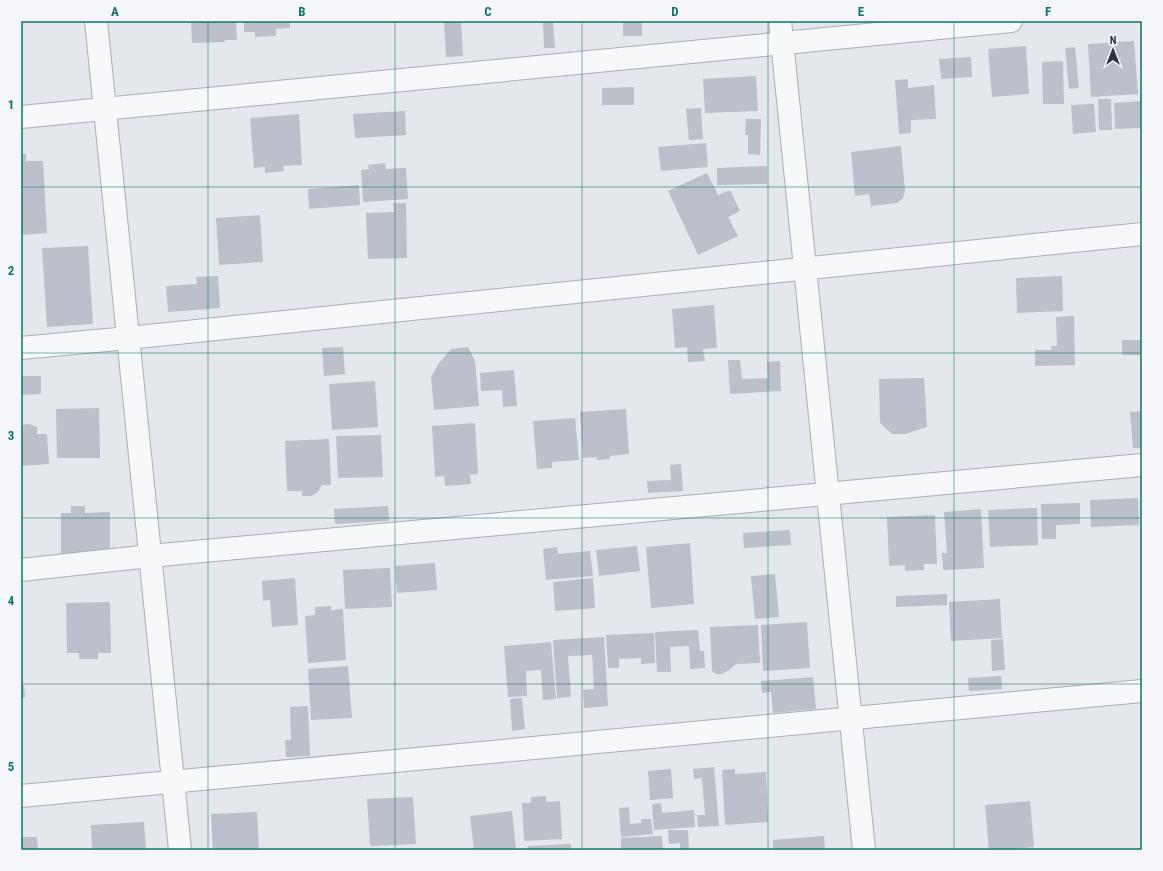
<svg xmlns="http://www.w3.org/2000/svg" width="1163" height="871" font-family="'Roboto Condensed',sans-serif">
<rect width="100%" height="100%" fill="#e4e7ec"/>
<!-- building -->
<g fill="#bbc0ca">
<polygon points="191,21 236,21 237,40 225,40 225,42 192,43"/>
<polygon points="244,21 290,21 290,28 276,29 276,36 255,37 255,32 244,32"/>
<polygon points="444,21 461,21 463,56 446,57"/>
<polygon points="543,21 553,21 555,48 544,48"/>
<rect x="623" y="21" width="19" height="15"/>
<polygon points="1134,41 1138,94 1091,97 1088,44"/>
<polygon points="1026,46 1029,94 992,97 988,49"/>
<polygon points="1075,47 1079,88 1069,89 1065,48"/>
<polygon points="971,57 972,77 941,79 939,59"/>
<polygon points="1063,61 1064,104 1043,104 1042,62"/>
<polygon points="756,76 758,111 705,113 703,79"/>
<polygon points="908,79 908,88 934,85 936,119 911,120 911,133 899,134 895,80"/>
<polygon points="634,87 634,105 602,105 602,88"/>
<polygon points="1098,99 1111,99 1112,130 1099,130"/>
<polygon points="1142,101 1142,128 1115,129 1114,103"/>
<polygon points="1094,104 1096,132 1073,134 1071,105"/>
<polygon points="701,108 703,139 689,140 686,109"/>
<polygon points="405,111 406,135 355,138 353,114"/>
<polygon points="299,114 302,165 283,166 284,171 265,173 265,167 254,168 250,118"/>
<polygon points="746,119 761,119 760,155 748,154 748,135 745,135"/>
<polygon points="706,143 708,167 661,171 658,147"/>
<polygon points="901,146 905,190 903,198 897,203 871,206 869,194 855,196 851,152"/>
<polygon points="21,154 26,154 26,161 43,161 47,233 21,235"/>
<polygon points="385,163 386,169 406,168 408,199 363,202 361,170 369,169 368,165"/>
<polygon points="767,166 767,184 717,185 717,168"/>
<polygon points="707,173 718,195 730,190 740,211 728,217 738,236 698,255 668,191"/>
<polygon points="359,185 360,205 309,209 308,189"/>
<polygon points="393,203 406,203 407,258 368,259 366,213 394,212"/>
<polygon points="260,215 263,262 219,265 216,218"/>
<polygon points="88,246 93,324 47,327 42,248"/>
<polygon points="218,276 220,308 168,312 166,286 197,284 196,277"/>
<polygon points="1062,276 1063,311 1017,313 1016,278"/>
<polygon points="714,305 717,348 703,349 705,361 688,362 687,347 675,348 672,309"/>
<polygon points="1074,316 1075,365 1035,366 1035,350 1052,350 1051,346 1057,346 1056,317"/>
<rect x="1122" y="340" width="20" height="15"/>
<polygon points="343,347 345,374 324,376 322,348"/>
<polygon points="468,347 475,361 479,406 434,410 431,377 439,363 451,349"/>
<polygon points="728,360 740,360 742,379 768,378 767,362 780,361 781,391 730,394"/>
<polygon points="514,370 517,406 503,407 502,390 481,391 480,373"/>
<polygon points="21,376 41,376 41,394 21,395"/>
<polygon points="924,378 927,427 905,434 892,434 880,423 879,379"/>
<polygon points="375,381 378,427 332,430 329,384"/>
<polygon points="99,408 100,458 57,458 56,409"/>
<polygon points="626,409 629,454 610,456 610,459 597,460 597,457 583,458 580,412"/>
<polygon points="1142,411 1142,448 1133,448 1130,412"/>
<polygon points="575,418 579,460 552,462 552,468 537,469 533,421"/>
<polygon points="475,423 478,474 470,475 471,484 445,486 444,476 435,477 432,426"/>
<polygon points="29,424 37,427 37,434 47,434 49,464 21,466 21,425"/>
<polygon points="381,435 383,477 338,478 336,436"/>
<polygon points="329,439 331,485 322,485 317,493 311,496 302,496 302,491 287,491 285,441"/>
<polygon points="681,464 683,491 648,493 647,481 671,480 670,465"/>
<polygon points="1138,498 1139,525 1091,527 1090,500"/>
<polygon points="1080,503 1080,524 1056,525 1056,539 1042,539 1041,504"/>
<polygon points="71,506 85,506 85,513 110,512 110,558 61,558 61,513 71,513"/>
<polygon points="388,506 389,521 335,524 334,509"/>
<polygon points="1037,508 1038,545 990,547 988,510"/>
<polygon points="981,509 984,568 943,570 942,553 947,553 944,512"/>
<polygon points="935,515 937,564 924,564 924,570 905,571 905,565 889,566 887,517"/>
<polygon points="790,530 791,545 744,548 743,533"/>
<polygon points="690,543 694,604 651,608 646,547"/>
<polygon points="637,546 640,571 599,576 596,550"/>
<polygon points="557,547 558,554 590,551 593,576 546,580 543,549"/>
<polygon points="435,563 437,590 397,593 395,566"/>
<polygon points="390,568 392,607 345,609 343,570"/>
<polygon points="775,574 779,617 755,619 751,576"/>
<polygon points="295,578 298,625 272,627 270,600 263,601 262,581"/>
<polygon points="593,578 595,608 555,611 553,582"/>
<polygon points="947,594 947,605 896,607 896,596"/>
<polygon points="1000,599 1002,638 951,641 949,602"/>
<polygon points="110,602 111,653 98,653 98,659 79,659 79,653 67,653 66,603"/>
<polygon points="331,606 331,610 343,609 346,660 308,663 305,616 315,615 315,607"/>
<polygon points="807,622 810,668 763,671 761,625"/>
<polygon points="758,625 760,663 736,664 729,670 721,674 716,674 712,671 710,627"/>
<polygon points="698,630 700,651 704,651 705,668 690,669 689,646 670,647 671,672 657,672 655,632"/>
<polygon points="654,633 655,663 641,664 641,658 619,659 619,668 608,668 606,635"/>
<polygon points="604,637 608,706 584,708 583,690 594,689 592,655 568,656 571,697 557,698 553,640"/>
<polygon points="1003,639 1005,670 992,671 991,640"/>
<polygon points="551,642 556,699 543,700 541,670 526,671 527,696 508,697 504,646"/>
<polygon points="348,666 352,718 311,720 308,669"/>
<polygon points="1001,676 1002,689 969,691 968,678"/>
<polygon points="813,677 816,709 773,713 771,692 762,693 761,681"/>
<polygon points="21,685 24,685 25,698 21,698"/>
<polygon points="522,698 525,729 512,731 510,699"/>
<polygon points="308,706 310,756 286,757 285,740 291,740 290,707"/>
<polygon points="714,767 719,826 698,827 697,815 705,815 702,778 694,779 693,769"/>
<polygon points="671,769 673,798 650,800 648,771"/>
<polygon points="735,769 735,774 766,772 768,822 725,825 722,770"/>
<polygon points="546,796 546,802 560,801 562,839 524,841 522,803 531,803 531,797"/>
<polygon points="413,797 416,844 370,846 367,799"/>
<polygon points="1030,801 1034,847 1004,850 989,850 985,805"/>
<polygon points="661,803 662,813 694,810 695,827 654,830 652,804"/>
<polygon points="629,807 630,824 641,823 641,819 651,819 653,834 621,837 619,808"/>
<polygon points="512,811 516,850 474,850 470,816"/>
<polygon points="257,812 259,850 213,850 211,814"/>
<polygon points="144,822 146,850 92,850 91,825"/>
<polygon points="668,830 688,830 689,850 680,850 680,843 669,844"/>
<polygon points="662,836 663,850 621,850 621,838"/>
<polygon points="824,836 825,850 773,850 773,840"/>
<polygon points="21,837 37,837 38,850 21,850"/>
<polygon points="571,844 571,850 528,850 528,846"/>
</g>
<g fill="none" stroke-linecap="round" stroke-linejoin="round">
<defs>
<g id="street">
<polyline points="96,21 180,850"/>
<polyline points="780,21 864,850"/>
<polyline points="21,117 1011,21"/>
<polyline points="21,348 128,338 1142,234"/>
<polyline points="21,570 150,556 1142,465"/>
<path d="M21,796C394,759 768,727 1142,691"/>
</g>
</defs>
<!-- street casing -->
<use href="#street" stroke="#a9aeb7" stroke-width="24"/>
<!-- street -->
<use href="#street" stroke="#f7f8fa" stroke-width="22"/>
</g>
<!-- grid -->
<path fill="none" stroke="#0f766e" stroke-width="1" stroke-opacity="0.55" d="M208,21V850M395,21V850M582,21V850M768,21V850M954,21V850M21,187H1142M21,353H1142M21,518H1142M21,684H1142"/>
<!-- border -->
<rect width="1163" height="871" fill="none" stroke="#f4f6f9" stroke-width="44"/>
<!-- north arrow -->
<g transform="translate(1113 50)" stroke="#f4f6f9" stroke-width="3" paint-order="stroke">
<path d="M0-3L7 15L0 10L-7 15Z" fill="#2b3445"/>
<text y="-6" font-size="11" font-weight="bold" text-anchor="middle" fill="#2b3445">N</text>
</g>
<rect x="22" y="22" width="1119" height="827" fill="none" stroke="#0f766e" stroke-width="1.5"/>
<g font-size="13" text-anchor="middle" font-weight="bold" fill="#0f766e">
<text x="115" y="16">A</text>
<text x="302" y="16">B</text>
<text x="488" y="16">C</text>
<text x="675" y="16">D</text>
<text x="861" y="16">E</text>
<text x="1048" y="16">F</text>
<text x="11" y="109">1</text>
<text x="11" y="275">2</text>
<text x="11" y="440">3</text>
<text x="11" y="605">4</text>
<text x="11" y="771">5</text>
</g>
</svg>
